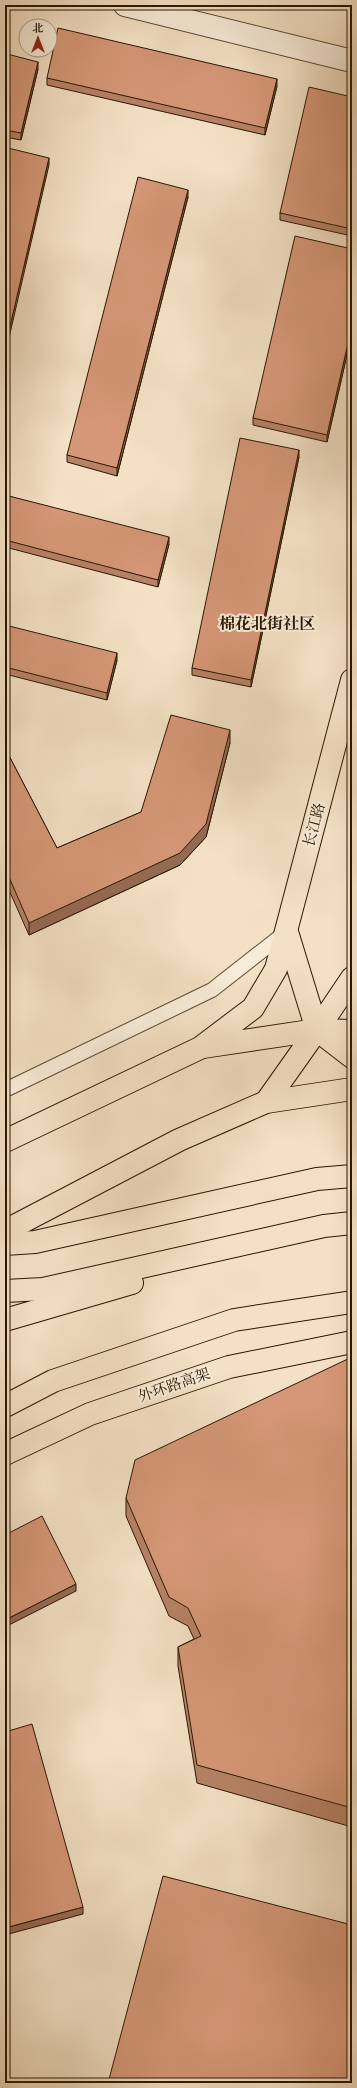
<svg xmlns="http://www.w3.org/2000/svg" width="357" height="2088" font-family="'Old Standard TT','Noto Serif SC',serif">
<rect width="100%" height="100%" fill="#f4e1c5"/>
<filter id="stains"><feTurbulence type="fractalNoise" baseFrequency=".005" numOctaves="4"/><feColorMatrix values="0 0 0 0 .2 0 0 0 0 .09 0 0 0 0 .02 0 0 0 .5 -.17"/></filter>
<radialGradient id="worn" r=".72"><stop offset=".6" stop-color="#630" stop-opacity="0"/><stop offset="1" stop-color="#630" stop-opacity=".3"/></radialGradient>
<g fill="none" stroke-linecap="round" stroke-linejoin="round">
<defs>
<polyline id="lane" points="5,1090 212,990 286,932"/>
<polyline id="street" points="125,5 352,61"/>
<g id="primary">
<polyline points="287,932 317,1030 352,1057"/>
<polyline points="203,1047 317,1030 352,1031"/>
<polyline points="266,1102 317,1030 352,978"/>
<polyline points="5,1141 200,1048 253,1008 276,969 352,680"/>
<polyline points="5,1231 179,1140 266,1102 352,1089"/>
</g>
<g id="highway">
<polyline points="5,1244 35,1242 317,1179 352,1176"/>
<polyline points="5,1291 43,1289 324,1226 352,1223"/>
<polyline points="5,1320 132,1283"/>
<polyline points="5,1406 53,1381 234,1320 352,1302"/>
<polyline points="5,1454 90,1414 229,1367 352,1342"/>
</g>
</defs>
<!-- lane casing -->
<use href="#lane" stroke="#5c4932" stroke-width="16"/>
<!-- street casing -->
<use href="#street" stroke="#5c4932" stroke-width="24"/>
<!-- primary casing -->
<use href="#primary" stroke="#2a1601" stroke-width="24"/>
<!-- highway casing -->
<use href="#highway" stroke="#2a1601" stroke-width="24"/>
<!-- lane -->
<use href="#lane" stroke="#f8ecd9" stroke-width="14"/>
<!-- street -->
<use href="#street" stroke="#f8ecd9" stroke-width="22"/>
<!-- primary -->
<use href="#primary" stroke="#f4e1c5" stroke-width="22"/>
<!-- highway -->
<use href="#highway" stroke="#f4e1c5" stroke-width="22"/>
</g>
<!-- wall -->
<g fill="#b78266" stroke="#2a1601">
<polygon points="5,63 38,69 21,140 5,137"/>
<polygon points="47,78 277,86 265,135 47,85"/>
<polygon points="352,97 352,236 280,220 280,213"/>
<polygon points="188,197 117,476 67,462 67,455"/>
<polygon points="352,249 352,333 327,442 253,425 253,418"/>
<polygon points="299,457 251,687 192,675 192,668"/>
<polygon points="5,495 169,544 158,587 5,547"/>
<polygon points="5,625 117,660 107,700 5,674"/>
<polygon points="230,743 206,837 180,865 29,935 5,881 5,748 57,848 141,812"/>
<polygon points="352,1357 352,1827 197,1783 178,1666 178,1647 194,1639 188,1626 169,1616 126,1516 126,1498"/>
</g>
<!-- shaded-wall -->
<g fill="#956a53" stroke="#2a1601">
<polygon points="7,15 7,22 5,32 5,25"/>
<polygon points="38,62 38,69 21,140 21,133"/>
<polygon points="277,79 277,86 265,135 265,128"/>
<polygon points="49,158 49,165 5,355 5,348"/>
<polygon points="188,190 188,197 117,476 117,468"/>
<polygon points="352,326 352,333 327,442 327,435"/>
<polygon points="299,450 299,457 251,687 251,680"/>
<polygon points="169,537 169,544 158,587 158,580"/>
<polygon points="117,653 117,660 107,700 107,693"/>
<polygon points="230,730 230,743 206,837 180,865 29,935 29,923"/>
<polygon points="76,1584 76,1591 5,1627 5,1620"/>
<polygon points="83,1907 83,1914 5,1935 5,1928"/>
</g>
<!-- building -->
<g fill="#d59777" stroke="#2a1601">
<polygon points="5,14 7,15 5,25"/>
<polygon points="58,28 277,79 265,128 47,78"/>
<polygon points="7,54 38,62 21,133 5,130 5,63"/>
<polygon points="309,87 352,97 352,229 280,213"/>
<polygon points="8,148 49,158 5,348 5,161"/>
<polygon points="138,177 188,190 117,468 67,455"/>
<polygon points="295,236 352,249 352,326 327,435 253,418"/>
<polygon points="240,438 299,450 251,680 192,668"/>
<polygon points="5,495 169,537 158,580 5,540"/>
<polygon points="5,625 117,653 107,693 5,667"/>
<polygon points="171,715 230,730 206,824 180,853 29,923 5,868 5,748 57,848 141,812"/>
<polygon points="352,1357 352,1808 197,1765 178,1647 201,1636 188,1608 169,1597 126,1498 135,1460"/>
<polygon points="42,1516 76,1584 5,1620 5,1535"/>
<polygon points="32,1724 83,1907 5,1928 5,1732"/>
<polygon points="163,1876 352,1925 352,2083 108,2083"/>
</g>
<g text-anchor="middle" stroke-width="4" stroke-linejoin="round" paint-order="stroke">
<!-- street labels -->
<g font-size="15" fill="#2a1601" stroke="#f8ecd9">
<text transform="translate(314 825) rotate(-75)" y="5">长江路</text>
<text transform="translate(174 1385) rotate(-19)" y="5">外环路高架</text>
</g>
<!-- neighbourhood labels -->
<g font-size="16" font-weight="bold" fill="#2a1601" stroke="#f8ecd9">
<text x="267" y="629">棉花北街社区</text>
</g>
</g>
<!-- margin -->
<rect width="357" height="2088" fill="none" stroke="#f4e1c5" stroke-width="20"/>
<rect x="6" y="6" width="345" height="2076" fill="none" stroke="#2a1601" stroke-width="2"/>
<rect x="10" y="10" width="337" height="2068" fill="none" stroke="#2a1601"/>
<!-- north arrow -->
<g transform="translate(38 38)"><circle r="19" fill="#f8ecd9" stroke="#a69683"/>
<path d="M0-3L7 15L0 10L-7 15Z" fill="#8f2418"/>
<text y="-6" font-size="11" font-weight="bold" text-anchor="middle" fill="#2a1601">北</text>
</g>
<rect width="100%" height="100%" filter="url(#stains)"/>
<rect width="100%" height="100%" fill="url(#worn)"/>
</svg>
